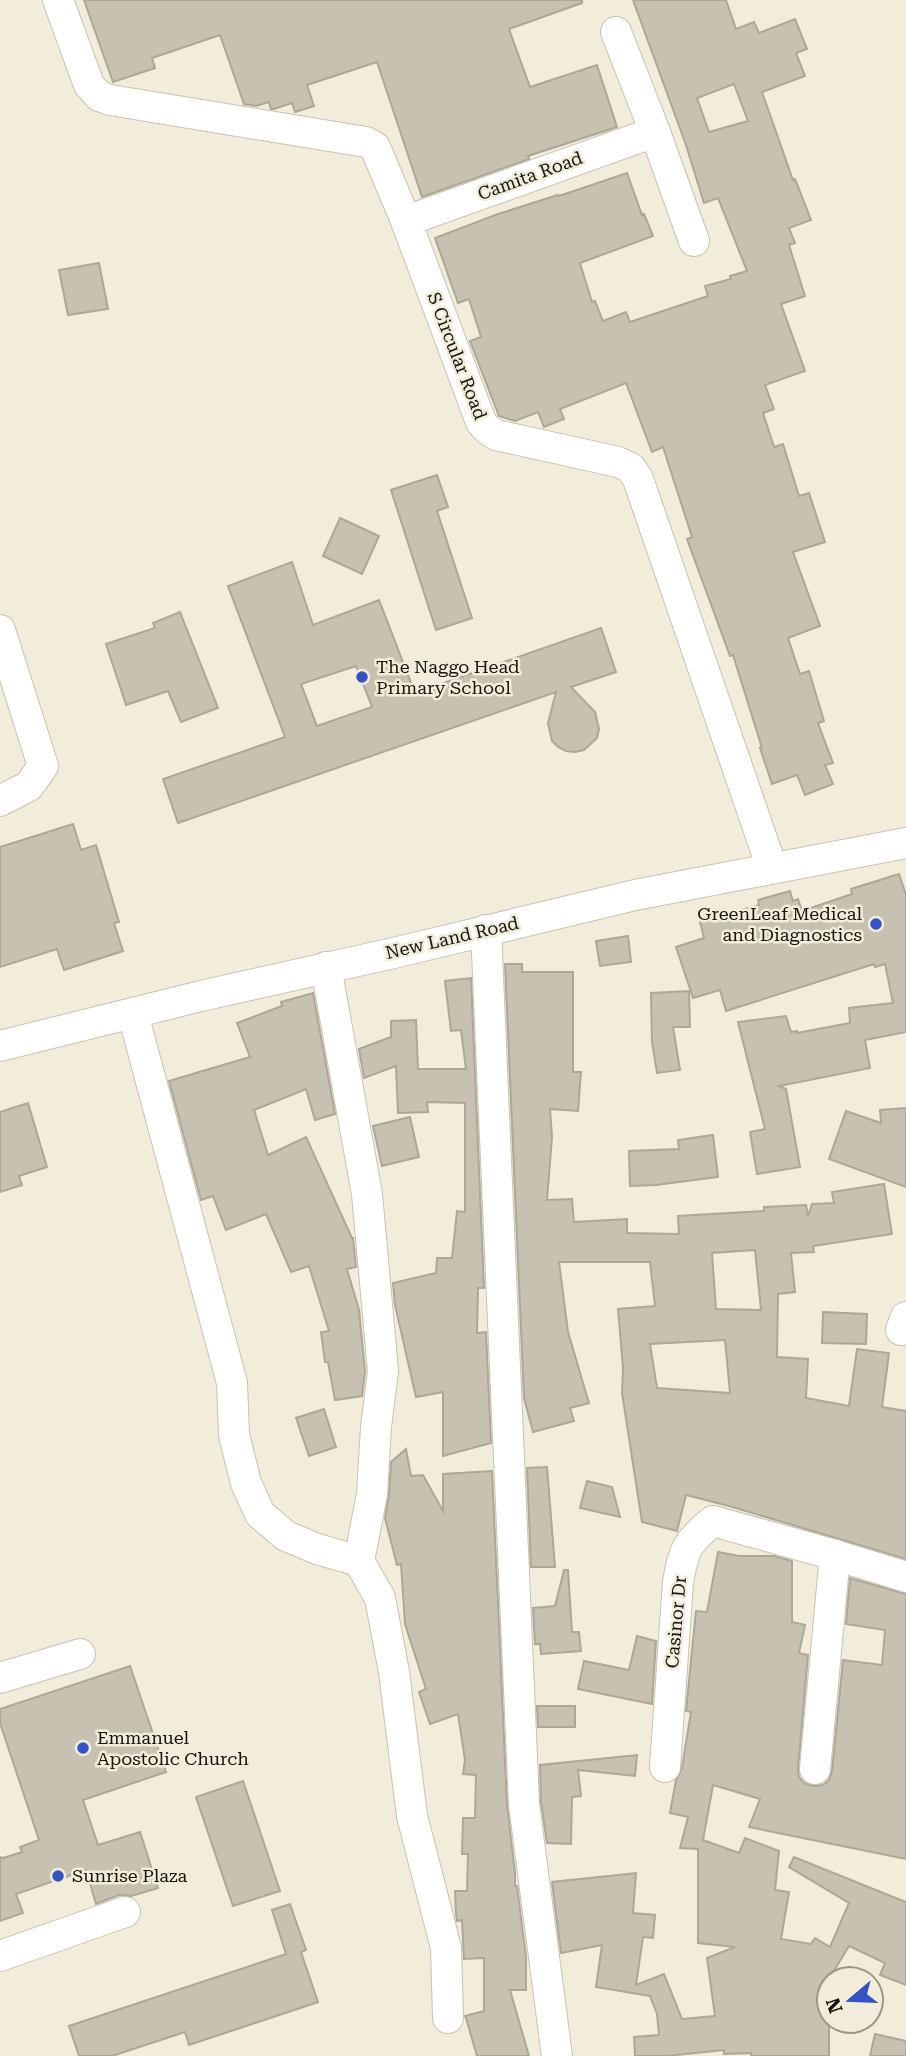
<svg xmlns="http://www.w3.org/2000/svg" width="906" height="2056" font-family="'Roboto Serif',serif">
<rect width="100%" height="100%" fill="#f2edda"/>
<!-- building -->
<g fill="#c6c1b0" stroke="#aca796" stroke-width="2" fill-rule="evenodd">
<polygon points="84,0 582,0 582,3 509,29 530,87 597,65 617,127 528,156 529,159 422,197 377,62 307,85 314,106 295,112 292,103 274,109 271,109 269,102 256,106 244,104 220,35 152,58 155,68 113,82"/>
<path d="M633,0H726L736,29L754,22L759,33L795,19L807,49L796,53L805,76L762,92L793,180L795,179L811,220L789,228L795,243L789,245L805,296L781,304L805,371L765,385L774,409L763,413L774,447L783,444L799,496L809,493L825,542L793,552L820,626L788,638L800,674L809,671L824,721L818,723L833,763L825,765L833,784L805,795L797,775L772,784L760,748H762L733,655L730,656L687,539L692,537L663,447L652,452L626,383L560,409L564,419L544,427L538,412L515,421L499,416L470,341L481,337L469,299L458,303L435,238L498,214L558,195L559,196L627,173L642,215L644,214L653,236L580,263L592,302L595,301L603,321L626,312L630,322L708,296L705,286L731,279L730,276L747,271L718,198L704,203L686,145ZM734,84L748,121L709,132L697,98Z"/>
<polygon points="99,263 108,309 68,315 59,270"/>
<polygon points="437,475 448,507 437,511 472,618 436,630 391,490"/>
<polygon points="340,518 379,536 362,574 323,556"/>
<path d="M292,562L313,625L379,600L415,693L601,628L616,672L571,687L595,712L599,729L597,738L584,750L575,752L566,751L558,747L552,741L548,723L556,692L178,823L163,779L285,737L228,586ZM356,666L372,707L317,726L301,684Z"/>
<polygon points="180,612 218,708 181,722 168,691 126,705 106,644 155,628 153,623"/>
<polygon points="73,824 81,850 96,845 119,922 114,923 123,951 64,970 57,949 0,967 0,847"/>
<polygon points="899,874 906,895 906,1032 865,1040 870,1068 779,1086 786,1089 800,1167 757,1174 750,1132 765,1129 738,1022 786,1016 791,1032 797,1031 797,1033 850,1023 849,1008 893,1003 885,964 875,967 874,964 726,1011 720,990 693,998 676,947 704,938 700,922 759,905 758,900 790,891 793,901 798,899 802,911 852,894 851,889"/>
<polygon points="628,936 631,962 600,966 596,941"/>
<path d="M505,964H522V972H573V1072H581L578,1111L550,1109L552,1137L547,1200L572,1199L574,1222L627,1219V1233L679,1234L678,1216L764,1211V1207L806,1205L808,1216L812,1204L834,1203L832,1192L884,1184L892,1234L813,1246L814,1252L791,1253L795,1292L778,1294L777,1357L808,1359L806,1398L849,1406L857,1349L889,1353L882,1407L906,1411V1559L729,1506L686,1495L677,1531L642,1522L622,1393L623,1368L618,1309L655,1306L650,1262H559L568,1332L589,1403L570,1408L574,1421L533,1432L524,1398ZM755,1250L761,1310L716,1309L712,1253ZM725,1340L730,1393L657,1388L650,1344Z"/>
<polygon points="471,978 484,1288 478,1288 477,1333 486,1332 491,1443 443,1456 443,1392 416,1397 395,1305 393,1283 436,1273 437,1258 452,1258 457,1211 465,1212 465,1103 427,1102 428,1112 398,1113 396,1066 364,1078 359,1049 391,1037 391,1021 416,1020 418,1069 466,1069 461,1030 451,1031 445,981"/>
<polygon points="689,991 690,1027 673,1027 680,1070 657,1073 652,1042 651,993"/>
<polygon points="313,993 335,1114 315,1120 306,1089 254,1110 268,1155 306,1137 352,1238 353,1238 356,1267 347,1269 359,1310 365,1371 362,1396 335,1400 328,1362 325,1362 321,1332 329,1331 309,1266 291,1272 266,1214 226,1230 213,1196 201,1200 169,1081 250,1057 237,1023 282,1006 281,1002"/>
<polygon points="28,1103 47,1167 19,1176 22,1185 0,1192 0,1112"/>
<polygon points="906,1108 906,1187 829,1159 846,1111 881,1123 880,1110"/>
<polygon points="410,1117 419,1157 382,1166 373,1126"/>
<polygon points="713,1135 718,1177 656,1185 630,1186 629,1151 679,1149 678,1140"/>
<polygon points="823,1312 867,1314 866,1344 822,1343"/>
<polygon points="324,1409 336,1447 309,1456 296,1418"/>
<polygon points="406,1449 411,1476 423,1475 443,1511 443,1474 492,1471 507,1805 515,1873 515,1886 517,1886 526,1957 526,1990 510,1990 529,2056 477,2056 466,2018 465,2016 484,2011 484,1958 464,1959 462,1920 457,1921 456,1915 455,1891 467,1891 468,1854 462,1854 463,1818 475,1818 476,1775 463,1774 465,1760 458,1714 430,1724 419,1692 426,1689 405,1624 401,1564 397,1565 385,1518 389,1495 391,1462"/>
<polygon points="547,1467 555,1567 531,1567 527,1468"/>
<polygon points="587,1481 612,1487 620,1517 580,1508"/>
<polygon points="718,1552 739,1556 774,1556 792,1561 792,1622 805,1625 799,1653 808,1655 798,1768 799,1777 804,1783 813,1786 823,1785 829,1780 832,1771 843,1660 882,1665 885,1630 846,1624 850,1578 906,1594 906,1859 749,1827 760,1799 713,1785 703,1840 739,1853 745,1838 779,1851 775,1890 789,1892 781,1939 811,1944 815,1938 830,1947 849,1903 789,1867 794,1857 906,1902 906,1985 880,1975 885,1963 849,1946 829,1979 829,2056 751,2056 751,2053 724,2054 724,2050 666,2056 635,2056 634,2037 659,2035 657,2014 650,1996 596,1987 602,1945 561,1953 552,1882 636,1873 633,1913 655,1915 653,1938 643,1937 636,1985 664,1974 682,2019 715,2016 707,1958 735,1947 698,1943 698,1849 680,1848 688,1817 670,1813 676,1780 682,1768 691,1712 686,1711 696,1611 707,1612"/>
<polygon points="564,1570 568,1570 572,1632 579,1632 581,1651 541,1654 540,1644 535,1644 533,1608 555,1606"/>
<polygon points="637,1636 656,1641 652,1704 578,1689 584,1661 629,1670"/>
<polygon points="130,1666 166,1772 83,1800 98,1845 140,1832 158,1888 131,1896 119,1895 96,1904 86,1870 16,1894 23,1913 0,1921 0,1857 3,1858 22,1852 20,1847 39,1840 0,1723 0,1709"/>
<polygon points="537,1706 575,1706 575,1727 538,1727"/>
<polygon points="637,1755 635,1776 578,1770 581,1796 572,1797 571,1844 547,1843 541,1802 540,1765"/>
<polygon points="243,1781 280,1891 233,1906 196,1797"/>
<polygon points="290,1904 306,1950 301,1952 318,2002 189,2045 185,2032 112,2056 79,2056 69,2026 286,1954 272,1910"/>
<polygon points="875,2034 906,2041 906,2056 870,2056"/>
</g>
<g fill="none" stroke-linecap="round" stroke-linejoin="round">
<defs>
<g id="minor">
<polyline points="58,0 89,85 99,96 110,100 366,142 375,147 406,221 481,422 487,429 496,435 618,462 631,468 638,479 772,868"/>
<polyline points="616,32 655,132 694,241"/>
<polyline points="406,221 655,132"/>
<polyline points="0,630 43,766 29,786 0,801"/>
<polyline points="486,930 524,1804 557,2056"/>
<polyline points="133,1014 232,1383 234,1435 246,1483 260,1514 286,1536 317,1549 359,1561 372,1494 376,1427 383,1371 367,1194 326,967"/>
<polyline points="0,1046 201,996 398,952 635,895 906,843"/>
<polyline points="901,1330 906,1317"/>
<polyline points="359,1561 380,1598 394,1672 412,1816 446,1948 448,2018"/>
<polyline points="0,1678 80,1654"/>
<path d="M665,1767L678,1582C684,1549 686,1543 713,1521L835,1555L906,1577"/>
<polyline points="815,1769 835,1555"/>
<polyline points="0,1956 125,1912"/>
</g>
</defs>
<!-- minor casing -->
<use href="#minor" stroke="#c8c2b1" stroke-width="32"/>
<!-- minor -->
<use href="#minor" stroke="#fff" stroke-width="30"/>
</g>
<!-- markers -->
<g fill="#3752c3" stroke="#f2edda" stroke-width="2.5">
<circle cx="362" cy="677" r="7"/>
<circle cx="876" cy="924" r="7"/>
<circle cx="83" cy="1748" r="7"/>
<circle cx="58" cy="1876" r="7"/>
</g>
<g text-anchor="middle" stroke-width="5" stroke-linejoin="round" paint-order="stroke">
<!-- street labels -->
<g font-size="18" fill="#17150f" stroke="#f2edda">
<text transform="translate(530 176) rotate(-20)" y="6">Camita Road</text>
<text transform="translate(457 356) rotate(69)" y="6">S Circular Road</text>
<text transform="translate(452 938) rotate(-13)" y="6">New Land Road</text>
<text transform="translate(676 1622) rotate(-85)" y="6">Casinor Dr</text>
</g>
<!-- poi labels -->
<g font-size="18" fill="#17150f" stroke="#f2edda" text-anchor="start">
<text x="376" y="673">The Naggo Head<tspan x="376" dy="21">Primary School</tspan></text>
<text x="862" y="920" text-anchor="end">GreenLeaf Medical<tspan x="862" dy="21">and Diagnostics</tspan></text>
<text x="97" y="1744">Emmanuel<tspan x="97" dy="21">Apostolic Church</tspan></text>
<text x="72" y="1882">Sunrise Plaza</text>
</g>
</g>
<!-- north arrow -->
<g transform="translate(850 2000) rotate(251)"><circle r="33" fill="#f2edda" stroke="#9a9789" stroke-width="2"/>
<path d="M0-5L12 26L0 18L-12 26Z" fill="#3752c3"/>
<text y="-10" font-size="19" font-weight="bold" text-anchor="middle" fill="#17150f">N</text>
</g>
</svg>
